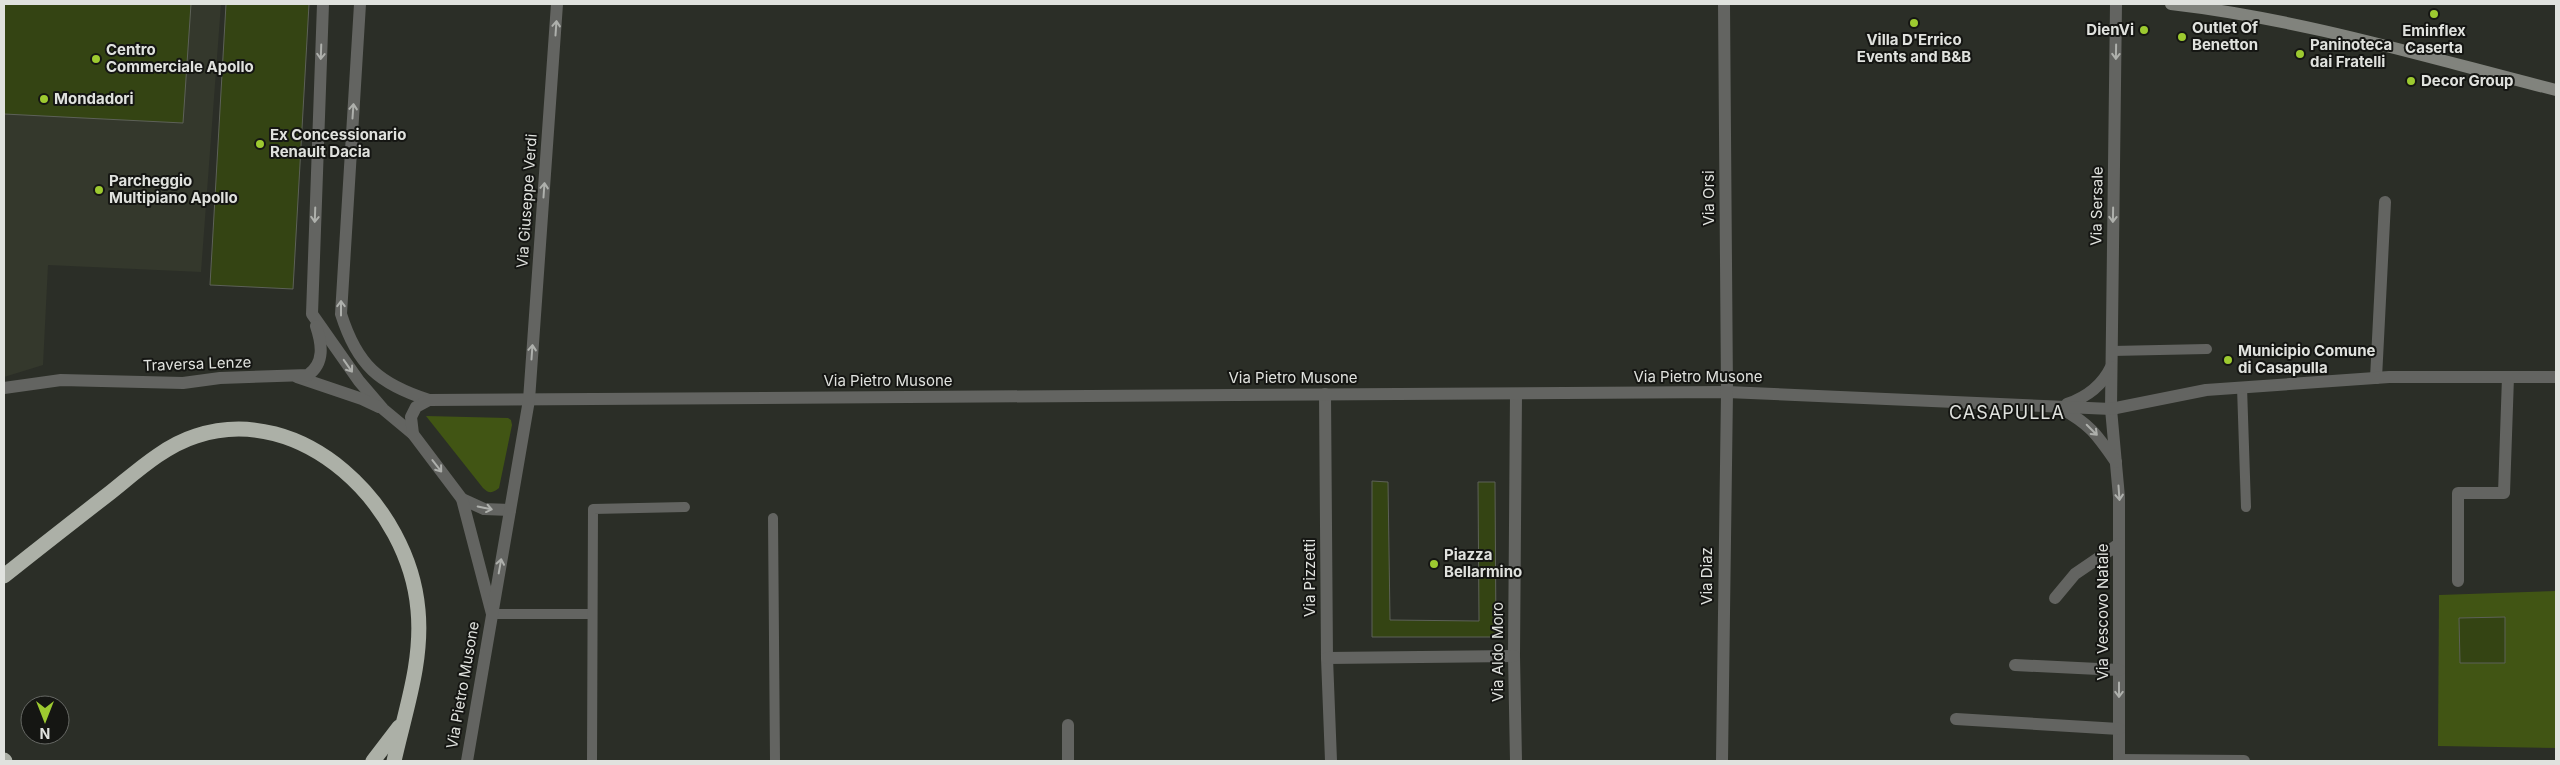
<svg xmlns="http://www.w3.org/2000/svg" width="2560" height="765" font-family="Inter,sans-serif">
<rect width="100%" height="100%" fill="#2b2e27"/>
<!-- built -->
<polygon fill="#34382c" points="4,4 221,4 201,272 48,265 43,365 4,377"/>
<!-- green -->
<g fill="#415514">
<path d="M426,416L508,418L511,420L512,425L499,488C493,493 489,494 483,488Z"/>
<polygon points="2556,591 2556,748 2438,746 2439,595"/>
</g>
<!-- building -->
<g fill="#344413" stroke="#5d6158">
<polygon points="4,4 191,4 183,123 4,114"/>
<polygon points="226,4 309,4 293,289 210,285"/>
<polygon points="1372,481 1388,482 1390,620 1479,621 1478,482 1495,482 1496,637 1372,637"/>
<polygon points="2505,617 2505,663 2460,663 2459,618"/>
</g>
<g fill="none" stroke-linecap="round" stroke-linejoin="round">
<!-- lane -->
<g stroke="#636461" stroke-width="10">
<polyline points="2112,351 2207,349"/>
<polyline points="2242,387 2246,507"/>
<polyline points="773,518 775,761"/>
<polyline points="492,614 592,614"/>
<polyline points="592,761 593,509 685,507"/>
</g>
<!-- street -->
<g stroke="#636461" stroke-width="12">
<polyline points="323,4 312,314 359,381 383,409 413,434"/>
<path d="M360,4L341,314C357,365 379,384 429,400"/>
<polyline points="2116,4 2111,409 2119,497 2119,761"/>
<polyline points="297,377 362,399 379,407"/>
<polyline points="2376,378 2385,202"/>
<path d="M4,388L61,380L183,383L220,378L308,375C325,363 322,344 316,326"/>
<polyline points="1325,394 1327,658 1331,761"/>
<polyline points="1516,394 1514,656 1516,761"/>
<path d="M2067,404C2087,397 2102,386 2111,367"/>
<path d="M2062,409C2091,425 2097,435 2116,462"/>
<polyline points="462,499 484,509 510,510"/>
<polyline points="2458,581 2458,493 2504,493 2508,377"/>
<polyline points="2055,598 2075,574 2119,544"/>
<polyline points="492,614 462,499 413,434 411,417 416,407 429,400 1727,392 2111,409 2206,390 2389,377 2556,377"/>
<polyline points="1327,658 1514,656"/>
<polyline points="2015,665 2119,670"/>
<polyline points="1956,719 2119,729"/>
<polyline points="1068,725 1068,761"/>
<polyline points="2119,760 2244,761"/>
<polyline points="467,761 529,400 557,4"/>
<polyline points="1722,761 1727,392 1724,4"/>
</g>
<!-- secondary -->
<path stroke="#81837d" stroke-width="12" d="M2171,4C2302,19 2429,58 2556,90"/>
<!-- highway -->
<g stroke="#acb0a7" stroke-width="15">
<path d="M4,576C39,548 75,520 111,492C136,472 164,446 196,436C303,401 409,506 418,610C423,662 405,711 394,761"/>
<polyline points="4,760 5,761"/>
<polyline points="373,761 399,727"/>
</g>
</g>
<!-- one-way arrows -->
<defs><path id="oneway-shaft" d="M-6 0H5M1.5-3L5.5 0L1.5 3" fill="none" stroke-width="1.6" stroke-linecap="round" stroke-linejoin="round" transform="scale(1.25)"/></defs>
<g stroke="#aeb0ac">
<use href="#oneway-shaft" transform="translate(556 28) rotate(-86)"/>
<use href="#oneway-shaft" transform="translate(321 52) rotate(92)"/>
<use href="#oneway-shaft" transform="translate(2116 52) rotate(91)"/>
<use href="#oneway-shaft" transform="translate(353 111) rotate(-86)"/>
<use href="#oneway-shaft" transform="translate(544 190) rotate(-86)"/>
<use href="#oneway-shaft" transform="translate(315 215) rotate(92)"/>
<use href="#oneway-shaft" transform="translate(2113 215) rotate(91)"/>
<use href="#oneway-shaft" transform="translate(341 308) rotate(-90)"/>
<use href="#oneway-shaft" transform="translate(532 352) rotate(-86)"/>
<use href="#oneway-shaft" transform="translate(348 366) rotate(55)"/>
<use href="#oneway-shaft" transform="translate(2092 430) rotate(45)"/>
<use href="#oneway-shaft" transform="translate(437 466) rotate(52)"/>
<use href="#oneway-shaft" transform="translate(2119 493) rotate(86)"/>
<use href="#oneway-shaft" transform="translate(485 508) rotate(12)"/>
<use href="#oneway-shaft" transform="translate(500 566) rotate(-80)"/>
<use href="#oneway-shaft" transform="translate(2119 690) rotate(90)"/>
</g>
<!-- markers -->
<g fill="#9dca30" stroke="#151613" stroke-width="2">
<circle cx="2434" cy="14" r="5"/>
<circle cx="1914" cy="23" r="5"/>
<circle cx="2144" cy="30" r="5"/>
<circle cx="2182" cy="37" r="5"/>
<circle cx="2300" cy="54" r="5"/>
<circle cx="96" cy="59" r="5"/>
<circle cx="2411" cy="81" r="5"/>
<circle cx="44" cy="99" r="5"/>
<circle cx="260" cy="144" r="5"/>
<circle cx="99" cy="190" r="5"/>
<circle cx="2228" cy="360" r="5"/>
<circle cx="1434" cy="564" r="5"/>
</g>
<g text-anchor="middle" stroke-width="4" stroke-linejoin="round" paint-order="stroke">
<!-- poi labels -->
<g font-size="15" font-weight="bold" fill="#e0e2de" stroke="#151613" text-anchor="start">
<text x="2192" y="33">Outlet Of<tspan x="2192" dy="17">Benetton</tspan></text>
<text x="2134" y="35" text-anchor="end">DienVi</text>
<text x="2434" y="36" text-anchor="middle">Eminflex<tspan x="2434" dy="17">Caserta</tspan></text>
<text x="1914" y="45" text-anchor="middle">Villa D'Errico<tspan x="1914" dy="17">Events and B&amp;B</tspan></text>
<text x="2310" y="50">Paninoteca<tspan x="2310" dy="17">dai Fratelli</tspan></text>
<text x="106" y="55">Centro<tspan x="106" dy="17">Commerciale Apollo</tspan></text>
<text x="2421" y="86">Decor Group</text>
<text x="54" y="104">Mondadori</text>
<text x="270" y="140">Ex Concessionario<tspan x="270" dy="17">Renault Dacia</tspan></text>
<text x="109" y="186">Parcheggio<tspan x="109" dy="17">Multipiano Apollo</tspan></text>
<text x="2238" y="356">Municipio Comune<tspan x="2238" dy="17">di Casapulla</tspan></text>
<text x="1444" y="560">Piazza<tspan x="1444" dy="17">Bellarmino</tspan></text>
</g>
<!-- street labels -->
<g font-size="15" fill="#e0e2de" stroke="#151613">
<text transform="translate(1709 198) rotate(-90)" y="5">Via Orsi</text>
<text transform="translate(527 201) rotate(-86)" y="5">Via Giuseppe Verdi</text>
<text transform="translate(2097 206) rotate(-89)" y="5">Via Sersale</text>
<text transform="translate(197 364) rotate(-2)" y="5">Traversa Lenze</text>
<text x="1698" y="382">Via Pietro Musone</text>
<text x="1293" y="383">Via Pietro Musone</text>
<text x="888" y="386">Via Pietro Musone</text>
<text transform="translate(1707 576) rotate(-90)" y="5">Via Diaz</text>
<text transform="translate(1310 578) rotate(-90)" y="5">Via Pizzetti</text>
<text transform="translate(2103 612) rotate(-90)" y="5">Via Vescovo Natale</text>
<text transform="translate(1498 652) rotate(-90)" y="5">Via Aldo Moro</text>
<text transform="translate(463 685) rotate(-80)" y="5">Via Pietro Musone</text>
</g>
<!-- quarter labels -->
<g font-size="18" letter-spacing="1" fill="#e0e2de" stroke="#151613">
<text x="2007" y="419">CASAPULLA</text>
</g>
</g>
<!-- border -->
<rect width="2560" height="765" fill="none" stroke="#e0e2de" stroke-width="10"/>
<!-- north arrow -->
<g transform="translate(45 720) rotate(180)"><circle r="24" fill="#151613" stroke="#666864"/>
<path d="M0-4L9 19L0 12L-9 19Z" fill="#9dca30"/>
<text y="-8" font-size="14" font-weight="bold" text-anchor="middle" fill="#e0e2de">N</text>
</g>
</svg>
